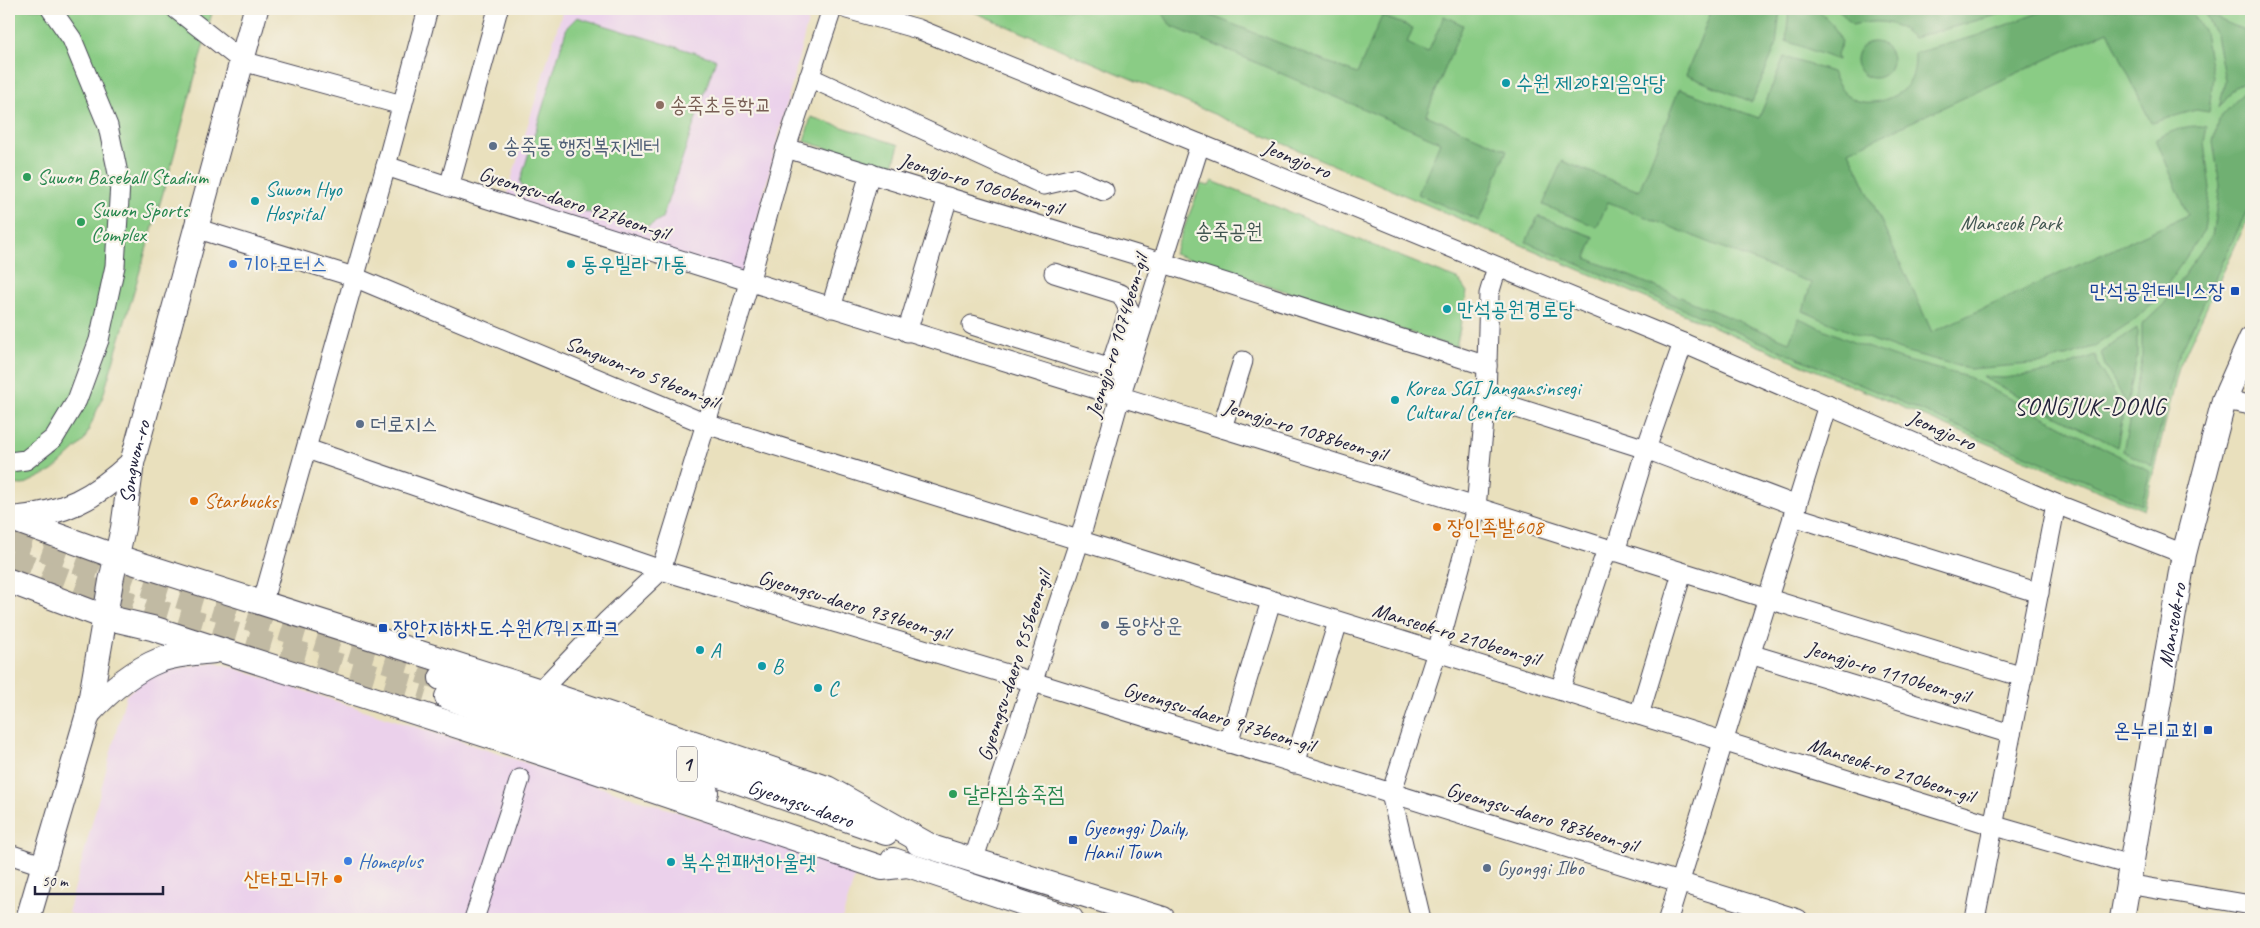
<svg xmlns="http://www.w3.org/2000/svg" width="2260" height="928" font-family="Caveat,'Poor Story',sans-serif">
<rect width="100%" height="100%" fill="#f7f3e8"/>
<filter id="ink" filterUnits="userSpaceOnUse"><feTurbulence type="fractalNoise" baseFrequency=".02" numOctaves="2"/><feDisplacementMap in="SourceGraphic" scale="10" xChannelSelector="R" yChannelSelector="G"/><feConvolveMatrix kernelMatrix="1 2 1 2 8 2 1 2 1" color-interpolation-filters="sRGB"/></filter>
<filter id="wash" filterUnits="userSpaceOnUse"><feTurbulence type="fractalNoise" baseFrequency=".0096" numOctaves="4" result="noise"/><feDisplacementMap in="SourceGraphic" scale="20" xChannelSelector="R" yChannelSelector="G"/><feGaussianBlur stdDeviation="1.12" result="paint"/><feColorMatrix in="noise" values="0 0 0 0 0 0 0 0 0 0 0 0 0 0 0 0 0 1.4 0 .05"/><feComposite in="paint" operator="in"/></filter>
<g filter="url(#wash)">
<rect width="100%" height="100%" fill="#e9e0bd"/>
<!-- built -->
<g fill="#ebd1eb">
<polygon points="563,9 811,9 743,276 505,200"/>
<polygon points="215,662 857,870 842,919 87,919 68,913 126,695 143,680 167,670"/>
</g>
<!-- green -->
<g fill="#8acc85" stroke="#567760">
<polygon points="9,9 213,9 173,159 103,396 84,441 52,471 23,485 9,484"/>
<polygon points="967,9 2251,9 2251,212 2179,367 2144,510"/>
<polygon points="577,17 716,59 662,218 644,229 526,193 520,182 567,27"/>
<polygon points="811,117 899,145 892,169 804,141"/>
<polygon points="1212,181 1459,280 1467,292 1456,348 1174,254 1201,184 1209,186"/>
</g>
<!-- forest -->
<g fill="#6fb072" stroke="#486956">
<polygon points="1160,9 1195,9 1357,74 1382,16 1413,28 1407,43 1428,53 1444,16 1463,25 1426,115 1507,150 1479,221 1418,194 1440,142 1171,26"/>
<polygon points="1712,9 1780,9 1776,46 1752,102 1686,75"/>
<polygon points="1789,9 1817,9 1832,24 1842,42 1837,54 1838,60 1786,41"/>
<path d="M1838,9H2006L2008,12L1913,38C1893,19 1878,20 1852,25Z"/>
<path d="M2049,9H2190L2205,33L2213,76L2209,112L2196,110L2151,123L2108,31L1849,151L1932,332L2188,215L2156,139C2172,131 2189,123 2207,127L2204,142L2210,188L2204,231L2158,298L2134,320L2093,347L2044,363L1970,369L1900,350L1853,333L1803,311L1811,283L1608,202L1597,227L1543,205L1562,161L1639,191L1679,89L1759,118L1784,57L1832,72C1836,81 1841,92 1850,97C1867,109 1898,99 1909,83C1915,74 1915,62 1915,53L1976,36Z"/>
<polygon points="2204,13 2251,33 2251,79 2237,85 2219,108 2225,81 2216,35"/>
<circle cx="1874" cy="60" r="18"/>
<polygon points="2251,89 2251,202 2175,364 2152,466 2123,451 2142,360 2142,325 2164,304 2212,235 2220,186 2213,142 2218,120 2243,93"/>
<polygon points="1538,216 1594,237 1586,258 1789,342 1799,318 1855,343 1900,359 1968,377 2150,472 2142,505 1526,242"/>
<polygon points="2137,328 2137,357 2127,404 2105,366 2101,352"/>
<polygon points="2095,355 2100,369 2124,409 2117,447 1982,377 2004,378 2049,372"/>
</g>
</g>
<g filter="url(#ink)">
<g fill="none" stroke-linecap="round" stroke-linejoin="round">
<!-- major-tunnel -->
<g stroke="#c1baa3" stroke-width="24" stroke-dasharray="24 12" stroke-linecap="butt">
<polyline points="9,537 135,583 441,678"/>
<polyline points="9,559 126,602 426,691"/>
</g>
<defs>
<g id="minor">
<polyline points="176,9 242,61 402,105"/>
<polyline points="847,9 918,29 1200,144 1683,343 2056,504 2184,554"/>
<polyline points="809,77 1044,185 1074,178 1104,191"/>
<polyline points="786,148 1163,263 1487,366"/>
<path d="M386,166C665,257 945,342 1225,429C1491,511 1756,597 2023,677"/>
<polyline points="449,187 498,9"/>
<polyline points="195,228 354,277 706,424 1992,825 2130,865"/>
<polyline points="1054,273 1121,294 1129,310 1110,368"/>
<polyline points="831,308 870,173"/>
<polyline points="972,325 1127,374"/>
<polyline points="907,332 948,197"/>
<polyline points="1486,398 1646,449 1797,506"/>
<polyline points="2224,400 2251,405"/>
<polyline points="1222,428 1243,361"/>
<polyline points="307,449 661,570 1033,682 1798,919"/>
<polyline points="9,462 26,460 54,438 77,400 99,340 115,266 120,183 108,126 72,39 51,9"/>
<polyline points="1793,516 2039,593"/>
<polyline points="1615,552 1646,449 1683,343"/>
<polyline points="262,604 386,166 428,9"/>
<polyline points="1750,654 2011,734"/>
<polyline points="1560,690 1607,549"/>
<polyline points="540,691 606,622 661,570 749,283 786,148 832,9"/>
<polyline points="1639,715 1682,573"/>
<polyline points="1228,743 1271,601"/>
<polyline points="1294,764 1338,622"/>
<polyline points="9,854 45,866"/>
<polyline points="973,861 1079,542 1120,397 1200,144"/>
<polyline points="2127,884 2251,905"/>
<polyline points="474,919 520,779"/>
<polyline points="1421,919 1391,794 1437,652 1476,508 1486,398 1489,294 1497,267"/>
<polyline points="1668,919 1828,405"/>
<polyline points="1975,919 2056,504"/>
</g>
<g id="major">
<polyline points="9,518 117,557 540,691 827,788 932,847"/>
<path d="M12,519C63,514 95,498 132,463"/>
<polyline points="9,581 105,617 152,628 545,754 882,868 907,865"/>
<path id="s1" d="M441,678L886,833"/>
<polyline points="447,697 706,792"/>
<path d="M88,714C108,692 132,671 160,660C177,654 197,653 214,651"/>
<polyline points="918,843 1163,919"/>
<polyline points="893,860 1071,919"/>
<path id="s2" d="M28,919L88,714L111,581L123,528L132,463L256,9"/>
<path id="s3" d="M2122,919L2184,554L2224,400L2251,339"/>
</g>
</defs>
<!-- minor casing -->
<use href="#minor" stroke="#403e4e" stroke-width="21"/>
<!-- major casing -->
<use href="#major" stroke="#403e4e" stroke-width="26"/>
<!-- minor -->
<use href="#minor" stroke="#fff" stroke-width="19"/>
<!-- major -->
<use href="#major" stroke="#fff" stroke-width="24"/>
</g>
</g>
<!-- markers -->
<g fill="#0f9aa8" stroke="#f7f3e8" stroke-width="2">
<circle cx="1506" cy="83" r="5"/>
<circle cx="255" cy="201" r="5"/>
<circle cx="571" cy="264" r="5"/>
<circle cx="1447" cy="309" r="5"/>
<circle cx="1395" cy="400" r="5"/>
<circle cx="700" cy="650" r="5"/>
<circle cx="762" cy="666" r="5"/>
<circle cx="818" cy="688" r="5"/>
<circle cx="671" cy="862" r="5"/>
</g>
<circle fill="#8d6e63" stroke="#f7f3e8" stroke-width="2" cx="660" cy="105" r="5"/>
<g fill="#5c6f8a" stroke="#f7f3e8" stroke-width="2">
<circle cx="493" cy="146" r="5"/>
<circle cx="360" cy="424" r="5"/>
<circle cx="1105" cy="625" r="5"/>
<circle cx="1487" cy="868" r="5"/>
</g>
<g fill="#2e9e5b" stroke="#f7f3e8" stroke-width="2">
<circle cx="27" cy="177" r="5"/>
<circle cx="81" cy="222" r="5"/>
<circle cx="953" cy="794" r="5"/>
</g>
<g fill="#3f7fe0" stroke="#f7f3e8" stroke-width="2">
<circle cx="233" cy="264" r="5"/>
<circle cx="348" cy="861" r="5"/>
</g>
<g fill="#1a4fb4" stroke="#f7f3e8" stroke-width="2">
<rect x="2230" y="286" width="10" height="10" rx="2.5"/>
<rect x="378" y="623" width="10" height="10" rx="2.5"/>
<rect x="2203" y="725" width="10" height="10" rx="2.5"/>
<rect x="1068" y="835" width="10" height="10" rx="2.5"/>
</g>
<g fill="#e8710a" stroke="#f7f3e8" stroke-width="2">
<circle cx="194" cy="501" r="5"/>
<circle cx="1437" cy="527" r="5"/>
<circle cx="338" cy="879" r="5"/>
</g>
<g text-anchor="middle" stroke-width="4.5" stroke-linejoin="round" paint-order="stroke">
<!-- shield labels -->
<rect fill="#f7f3e8" stroke="#62616f" stroke-width="1" x="677" y="746.5" width="20" height="35" rx="4"/>
<g font-size="20" font-weight="bold" fill="#22223b">
<text x="687" y="771">1</text>
</g>
<!-- culture labels -->
<g font-size="21" fill="#0d838f" stroke="#f7f3e8" text-anchor="start">
<text x="1516" y="90">수원 제2야외음악당</text>
<text x="265" y="196">Suwon Hyo<tspan x="265" dy="24">Hospital</tspan></text>
<text x="581" y="271">동우빌라 가동</text>
<text x="1457" y="316">만석공원경로당</text>
<text x="1405" y="395">Korea SGI Jangansinsegi<tspan x="1405" dy="24">Cultural Center</tspan></text>
<text x="710" y="657">A</text>
<text x="772" y="673">B</text>
<text x="828" y="695">C</text>
<text x="681" y="869">북수원패션아울렛</text>
</g>
<!-- education labels -->
<g font-size="21" fill="#785e54" stroke="#f7f3e8" text-anchor="start">
<text x="670" y="112">송죽초등학교</text>
</g>
<!-- service labels -->
<g font-size="21" fill="#4e5e75" stroke="#f7f3e8" text-anchor="start">
<text x="503" y="153">송죽동 행정복지센터</text>
<text x="370" y="431">더로지스</text>
<text x="1115" y="632">동양상운</text>
<text x="1497" y="875">Gyonggi Ilbo</text>
</g>
<!-- street labels -->
<g font-size="21" fill="#22223b" stroke="#f7f3e8">
<text transform="translate(1297 159) rotate(22)" y="7">Jeongjo-ro</text>
<text transform="translate(981 184) rotate(17)" y="7">Jeongjo-ro 1060beon-gil</text>
<text transform="translate(574 203) rotate(18)" y="7">Gyeongsu-daero 927beon-gil</text>
<text transform="translate(1117 336) rotate(-73)" y="7">Jeongjo-ro 1074beon-gil</text>
<text transform="translate(642 372) rotate(22)" y="7">Songwon-ro 59beon-gil</text>
<text transform="translate(1305 430) rotate(17)" y="7">Jeongjo-ro 1088beon-gil</text>
<text transform="translate(1942 430) rotate(24)" y="7">Jeongjo-ro</text>
<text dy="7" stroke="none"><textPath href="#s2" startOffset="470">Songwon-ro</textPath></text>
<text transform="translate(854 605) rotate(17)" y="7">Gyeongsu-daero 939beon-gil</text>
<text dy="7" stroke="none"><textPath href="#s3" startOffset="298">Manseok-ro</textPath></text>
<text transform="translate(1456 634) rotate(17)" y="7">Manseok-ro 210beon-gil</text>
<text transform="translate(1014 666) rotate(-72)" y="7">Gyeongsu-daero 955beon-gil</text>
<text transform="translate(1888 672) rotate(17)" y="7">Jeongjo-ro 1110beon-gil</text>
<text transform="translate(1219 717) rotate(17)" y="7">Gyeongsu-daero 973beon-gil</text>
<text transform="translate(1891 770) rotate(18)" y="7">Manseok-ro 210beon-gil</text>
<text dy="7" stroke="none"><textPath href="#s1" startOffset="381">Gyeongsu-daero</textPath></text>
<text transform="translate(1542 817) rotate(17)" y="7">Gyeongsu-daero 983beon-gil</text>
</g>
<!-- leisure labels -->
<g font-size="21" fill="#27864d" stroke="#f7f3e8" text-anchor="start">
<text x="37" y="184">Suwon Baseball Stadium</text>
<text x="91" y="217">Suwon Sports<tspan x="91" dy="24">Complex</tspan></text>
<text x="963" y="801">달라짐송죽점</text>
</g>
<!-- park labels -->
<g font-size="21" fill="#415551" stroke="#f7f3e8">
<text x="2011" y="230">Manseok Park</text>
<text x="1229" y="238">송죽공원</text>
</g>
<!-- shop labels -->
<g font-size="21" fill="#366cbe" stroke="#f7f3e8" text-anchor="start">
<text x="243" y="271">기아모터스</text>
<text x="358" y="868">Homeplus</text>
</g>
<!-- transit labels -->
<g font-size="21" fill="#164399" stroke="#f7f3e8" text-anchor="end">
<text x="2225" y="298">만석공원테니스장</text>
<text x="393" y="635" text-anchor="start">장안지하차도.수원KT위즈파크</text>
<text x="2198" y="737">온누리교회</text>
<text x="1083" y="835" text-anchor="start">Gyeonggi Daily,<tspan x="1083" dy="24">Hanil Town</tspan></text>
</g>
<!-- food labels -->
<g font-size="21" fill="#c56008" stroke="#f7f3e8" text-anchor="start">
<text x="204" y="508">Starbucks</text>
<text x="1447" y="534">장인족발608</text>
<text x="328" y="886" text-anchor="end">산타모니카</text>
</g>
<!-- quarter labels -->
<g font-size="24" letter-spacing="1" fill="#22223b" stroke="#f7f3e8">
<text x="2090" y="414">SONGJUK-DONG</text>
</g>
</g>
<!-- margin -->
<rect width="2260" height="928" fill="none" stroke="#f7f3e8" stroke-width="30"/>
<!-- scale -->
<path d="M35 886v8h128v-8" fill="none" stroke="#22223b" stroke-width="2.5"/>
<text x="42" y="886" font-size="15" fill="#22223b" stroke="#f7f3e8" stroke-width="4" paint-order="stroke">50 m</text>
</svg>
